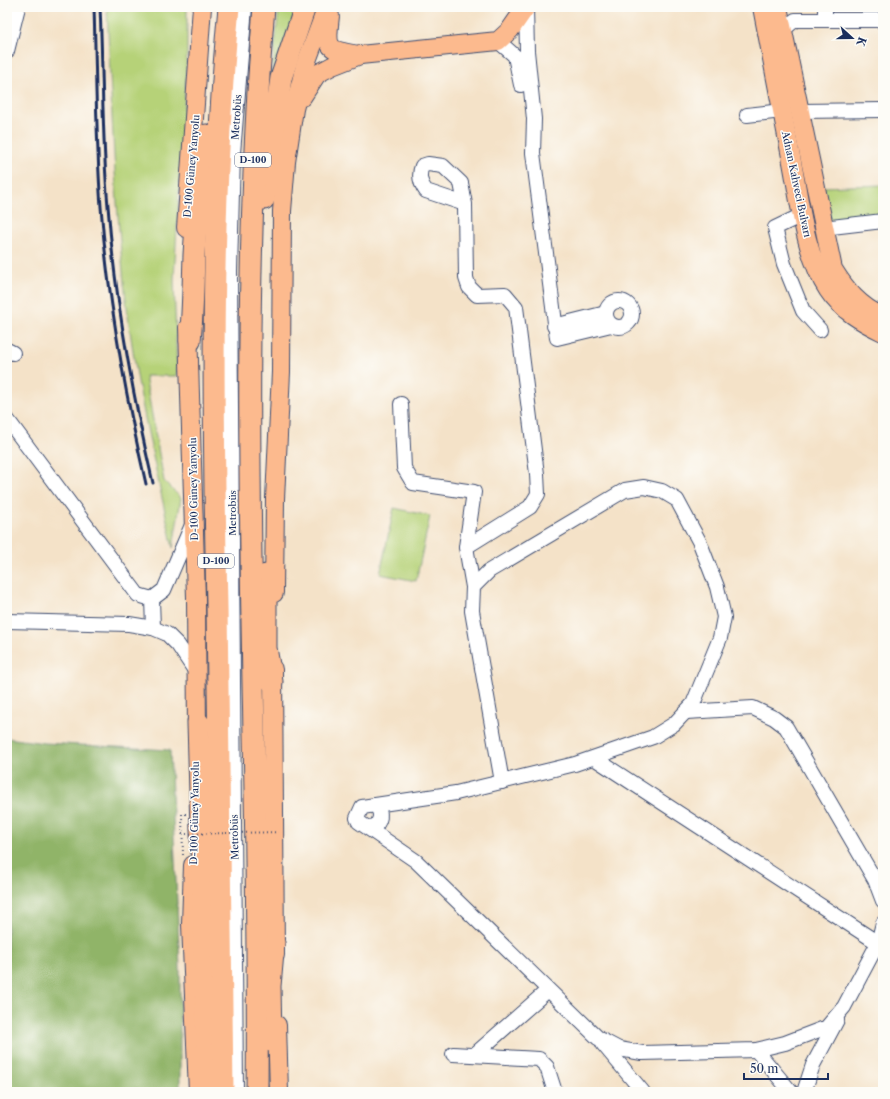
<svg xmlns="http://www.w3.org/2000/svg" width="890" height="1099" font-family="'Libre Caslon Text',serif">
<rect width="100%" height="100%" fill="#fdfcf7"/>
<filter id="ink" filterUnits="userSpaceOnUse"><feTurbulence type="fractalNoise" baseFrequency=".025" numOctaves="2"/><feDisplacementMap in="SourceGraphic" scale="8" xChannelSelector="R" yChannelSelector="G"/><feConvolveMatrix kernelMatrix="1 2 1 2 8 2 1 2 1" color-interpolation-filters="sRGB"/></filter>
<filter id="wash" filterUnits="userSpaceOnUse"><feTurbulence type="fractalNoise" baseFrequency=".012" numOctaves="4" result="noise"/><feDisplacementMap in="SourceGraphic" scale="16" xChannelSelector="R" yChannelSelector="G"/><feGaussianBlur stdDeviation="0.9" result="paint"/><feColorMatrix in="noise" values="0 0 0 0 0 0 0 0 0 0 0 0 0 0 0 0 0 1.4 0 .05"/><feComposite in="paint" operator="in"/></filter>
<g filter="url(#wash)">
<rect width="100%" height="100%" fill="#f4e2c8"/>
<!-- green -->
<g fill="#b6d278" stroke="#68806b">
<path d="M107,7H187V53L174,279L177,376H145L164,481L181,498L173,548C157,474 139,399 129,324C115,219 112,113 107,7Z"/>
<polygon points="279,7 297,7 271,80"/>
<polygon points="883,185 883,217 825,223 821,187"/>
<polygon points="394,508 430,516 416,581 380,574"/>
</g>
<!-- forest -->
<polygon fill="#90b468" stroke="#567263" points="7,738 45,743 170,750 180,968 180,1092 7,1092"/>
</g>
<g filter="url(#ink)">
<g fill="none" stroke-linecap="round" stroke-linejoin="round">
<defs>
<g id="minor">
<polyline points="526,7 527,51 534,119 533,153 557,338 611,325"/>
<polyline points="825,19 825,7"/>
<polyline points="782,31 795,20 883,20"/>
<polyline points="498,41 515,56 521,85"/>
<polyline points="7,51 18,7"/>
<polyline points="800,111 883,110"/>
<polyline points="747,115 782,111"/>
<path d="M465,204L426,191C420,183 418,176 422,166L428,164L443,166L461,183L465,204L466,278L469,287L477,295L505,294L516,307L537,474L538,494L530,507L466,547"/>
<polyline points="802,215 775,228 784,264 803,311 820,330"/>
<polyline points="823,228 883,221"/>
<circle cx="619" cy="314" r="13"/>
<polyline points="554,326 606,313"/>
<polyline points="7,350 13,353"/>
<polyline points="401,404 404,468 413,483 474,492 466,547 473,587"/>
<polyline points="7,419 138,595 152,599"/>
<polyline points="152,599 164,590 192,525"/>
<polyline points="152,599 153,628"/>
<polyline points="7,621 129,624 153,628 167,634 178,645 196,672"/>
<polyline points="686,712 753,708 774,718 786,727 875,880 883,901"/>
<polyline points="594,758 878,943"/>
<polyline points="502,782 472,611 473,587 489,571 625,490 644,487 662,491 677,500 700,543 717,587 724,617 720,638 693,704 674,724 653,737 575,764 456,793 362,807 357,818 359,822 416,861 598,1038 619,1049 642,1053 756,1050 785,1043 827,1027 844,1007 878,943 883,923"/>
<path d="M372,829C381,822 383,813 375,805"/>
<polyline points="603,1044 643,1092"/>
<polyline points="756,1050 791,1092"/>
<polyline points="453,1054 539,1059 547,1067 555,1092"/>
<polyline points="474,1055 548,990"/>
<polyline points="236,1092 230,271 233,153 245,7"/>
<polyline points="804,1092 813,1065 837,1020"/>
</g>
<g id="major">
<path d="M762,7C772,59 782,110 792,162C800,203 805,255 828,290C841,310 862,322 883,332"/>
<path d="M778,7L833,269C846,290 860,307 883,317"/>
<path d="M330,16C326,50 327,50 360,55"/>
<polyline points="302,97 317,74 332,66 360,55 498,41 510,30 526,7"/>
<polyline points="186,228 202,7"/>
<polyline points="188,327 196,598 197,735"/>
<polyline points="274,593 275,499 281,372 282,211 286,162 294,109 305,66 327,7"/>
<polyline points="273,669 275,955"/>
<polyline points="193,865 191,924 198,1092"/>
<polyline points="277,1025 279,1092"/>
</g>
<g id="highway">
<polyline points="264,199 281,78 305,7"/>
<path d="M190,341C193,312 193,284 194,255C196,215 202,175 206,135"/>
<polyline points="266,575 266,648 272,682"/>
<polyline points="198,722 207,1048 214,1082"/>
<polyline points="271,1041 270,986 274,942"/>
<path d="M223,1092C222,930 220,768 217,607C213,407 210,206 229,7"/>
<path d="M257,1092C261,730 234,368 264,7"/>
</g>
</defs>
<!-- minor casing -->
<use href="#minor" stroke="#3c4a6e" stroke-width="16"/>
<!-- major casing -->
<use href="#major" stroke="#3c4a6e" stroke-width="20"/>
<!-- highway casing -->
<use href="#highway" stroke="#3c4a6e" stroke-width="23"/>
<!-- path -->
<polyline stroke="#3c4a6e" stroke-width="2" stroke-dasharray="1 3" stroke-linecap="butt" points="183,855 182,814 186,814"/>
<!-- minor -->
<use href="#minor" stroke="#fff" stroke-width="14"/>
<!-- major -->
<use href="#major" stroke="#fcba8e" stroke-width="18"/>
<!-- highway -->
<use href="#highway" stroke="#fcba8e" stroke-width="21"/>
<!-- rail -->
<g stroke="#1b2f5e" stroke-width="3">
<path d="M94,7C96,73 96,140 101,207C108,300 125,393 146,484"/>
<path d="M100,7C103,73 102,140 108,206C115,300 132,392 153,483"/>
</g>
<!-- path-bridge -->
<polyline stroke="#3c4a6e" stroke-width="2" stroke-dasharray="1 3" stroke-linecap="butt" points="182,834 282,832"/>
</g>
</g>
<g text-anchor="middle" stroke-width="3" stroke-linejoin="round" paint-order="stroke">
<!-- shield labels -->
<g fill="#fdfcf7" stroke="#5f6c8c" stroke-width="1">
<rect x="235" y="153" width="36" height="14" rx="3"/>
<rect x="198" y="554" width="36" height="14" rx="3"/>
</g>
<g font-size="9" font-weight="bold" fill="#1b2f5e">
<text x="253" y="163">D-100</text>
<text x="216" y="564">D-100</text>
</g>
<!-- street labels -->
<g font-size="10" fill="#1b2f5e" stroke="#fdfcf7">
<text transform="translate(236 117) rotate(-86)" y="4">Metrobüs</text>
<text transform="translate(191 166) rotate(-85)" y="4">D-100 Güney Yanyolu</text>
<text transform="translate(797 184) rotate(78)" y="4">Adnan Kahveci Bulvarı</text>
<text transform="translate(193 489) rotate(-91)" y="4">D-100 Güney Yanyolu</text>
<text transform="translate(232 513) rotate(-90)" y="4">Metrobüs</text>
<text transform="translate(194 813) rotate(-89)" y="4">D-100 Güney Yanyolu</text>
<text transform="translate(234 837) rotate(-91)" y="4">Metrobüs</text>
</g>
</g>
<!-- margin -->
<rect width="890" height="1099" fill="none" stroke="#fdfcf7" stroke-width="24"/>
<!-- north arrow -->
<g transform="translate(852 38) rotate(111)" stroke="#fdfcf7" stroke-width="3" paint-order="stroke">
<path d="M0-3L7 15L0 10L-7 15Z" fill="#1b2f5e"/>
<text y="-6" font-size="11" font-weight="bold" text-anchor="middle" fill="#1b2f5e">K</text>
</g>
<!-- scale -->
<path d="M744 1073v6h84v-6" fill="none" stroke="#1b2f5e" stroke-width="2"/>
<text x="750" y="1073" font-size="12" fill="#1b2f5e" stroke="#fdfcf7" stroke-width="3" paint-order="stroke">50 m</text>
</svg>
